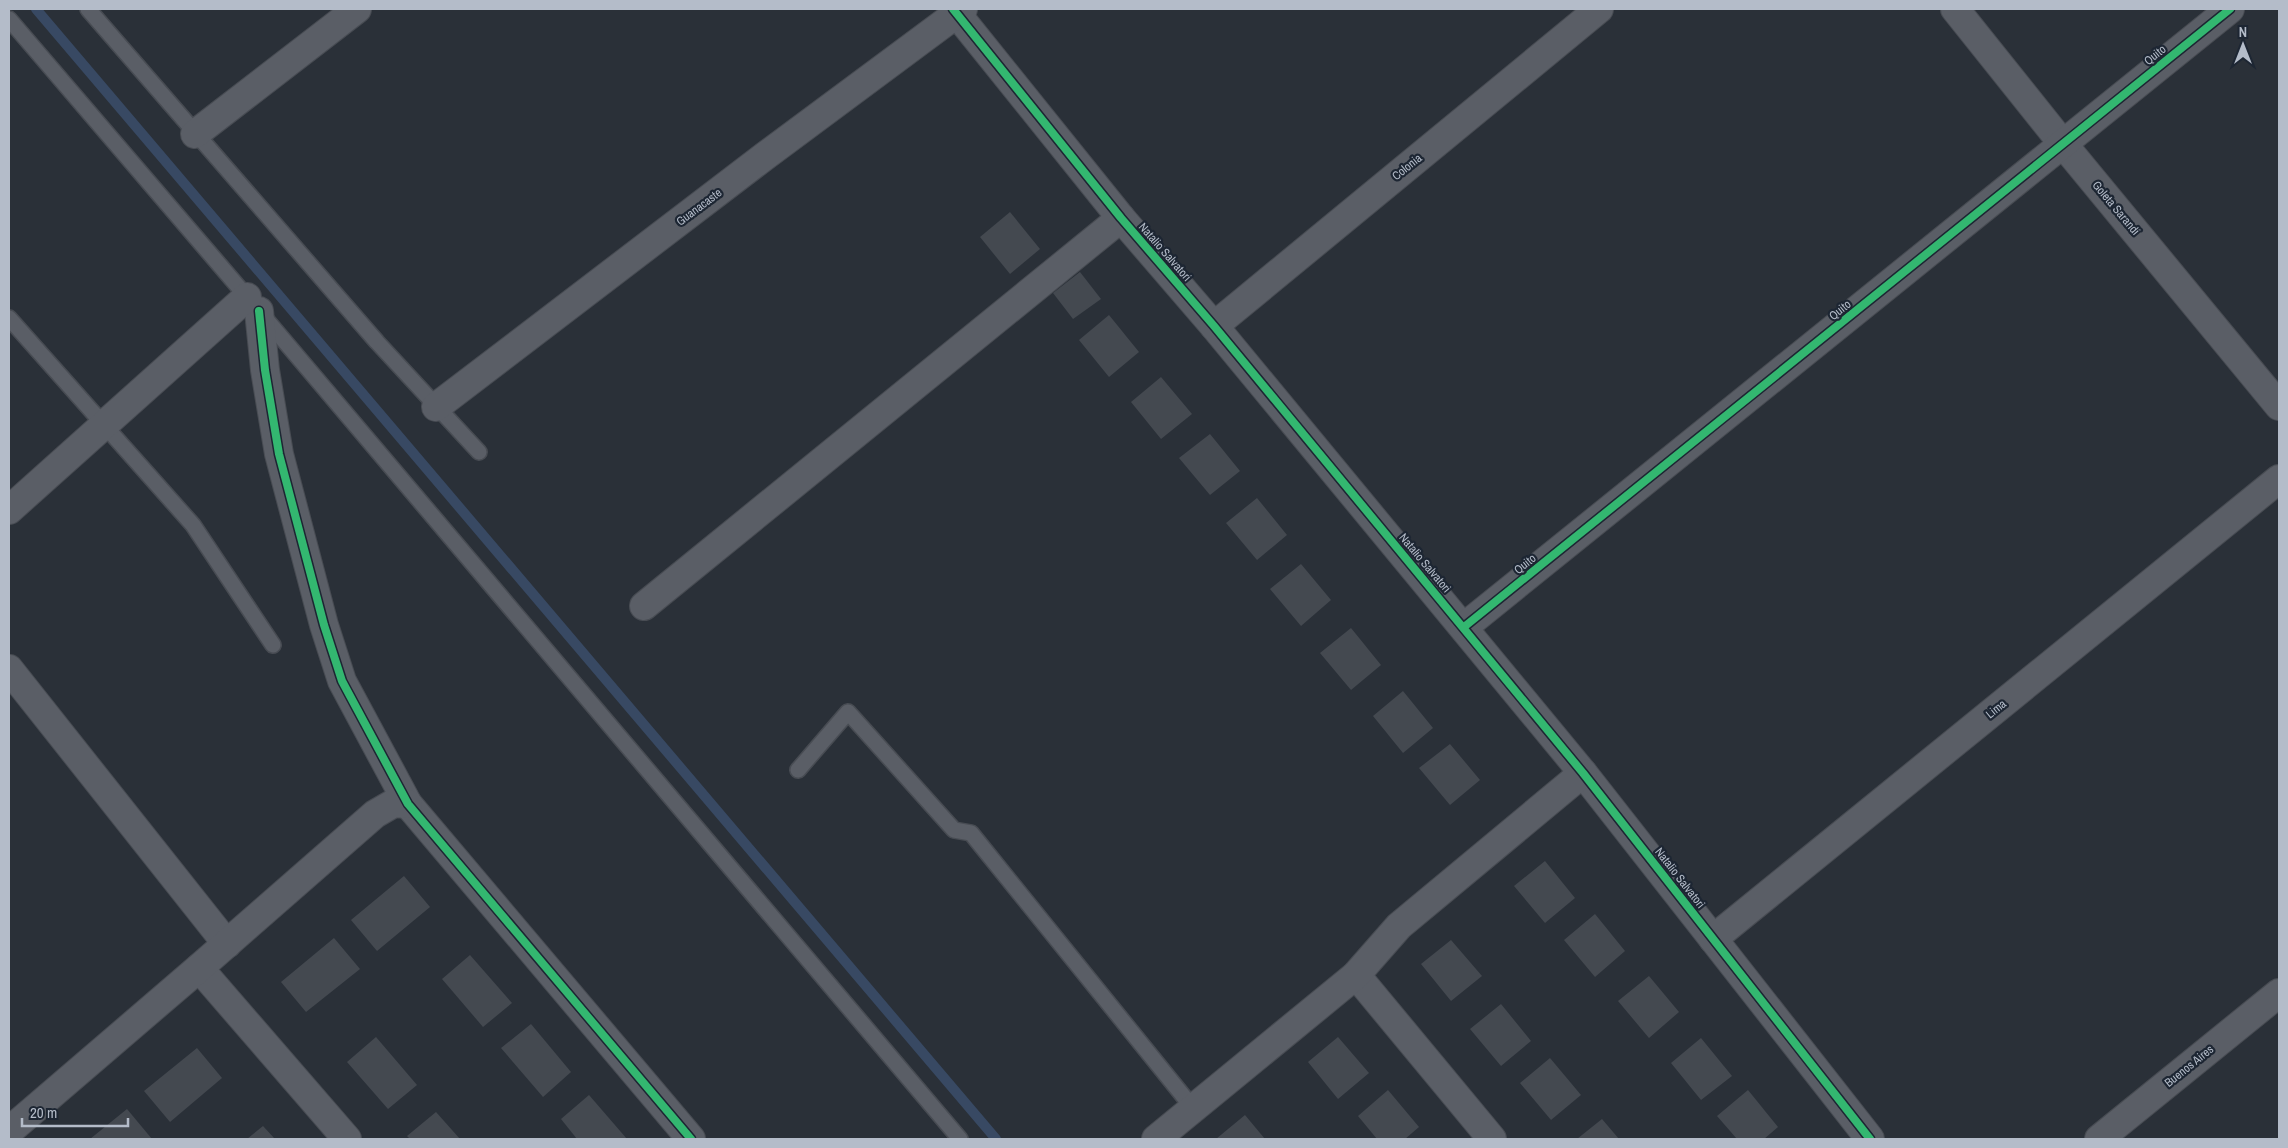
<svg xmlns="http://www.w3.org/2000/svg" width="2288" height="1148" font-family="'Archivo Narrow',sans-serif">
<rect width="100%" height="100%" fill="#2a3038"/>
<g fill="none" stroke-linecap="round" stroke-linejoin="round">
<!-- stream -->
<polyline stroke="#384963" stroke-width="10" points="36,9 996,1139"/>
</g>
<!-- building -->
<g fill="#444950">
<polygon points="1010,212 1040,249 1010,274 980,237"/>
<polygon points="1080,272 1101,299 1073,319 1053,293"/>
<polygon points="1109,315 1139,352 1109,377 1079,340"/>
<polygon points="1161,377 1192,414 1161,439 1131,402"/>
<polygon points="1210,434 1240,471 1210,495 1179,458"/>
<polygon points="1257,498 1287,535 1257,560 1226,523"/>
<polygon points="1301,564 1331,600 1301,626 1270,589"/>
<polygon points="1351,628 1381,665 1351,690 1320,653"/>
<polygon points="1403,691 1433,728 1403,753 1373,716"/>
<polygon points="1450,744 1480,780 1450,805 1419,768"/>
<polygon points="1545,861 1575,898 1545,923 1514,886"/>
<polygon points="404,876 430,907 377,951 351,920"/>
<polygon points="1595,914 1625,951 1595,977 1564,940"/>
<polygon points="334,938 360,969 306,1012 281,982"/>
<polygon points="1451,940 1482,976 1451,1001 1421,964"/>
<polygon points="470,955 512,1003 483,1027 442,979"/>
<polygon points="1649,976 1679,1012 1649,1038 1618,1001"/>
<polygon points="1501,1004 1531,1041 1501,1066 1470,1029"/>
<polygon points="531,1024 571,1072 543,1097 501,1048"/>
<polygon points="376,1037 417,1085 388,1109 347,1062"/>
<polygon points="1338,1037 1369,1073 1338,1099 1308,1062"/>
<polygon points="1701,1038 1732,1076 1701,1100 1671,1063"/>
<polygon points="197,1048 222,1078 170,1122 144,1091"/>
<polygon points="1550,1058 1581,1095 1551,1120 1520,1083"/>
<polygon points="1388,1090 1419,1127 1405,1139 1377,1139 1358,1116"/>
<polygon points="1748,1090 1778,1127 1764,1139 1737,1139 1717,1116"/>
<polygon points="589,1095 627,1139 577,1139 561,1119"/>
<polygon points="127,1109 152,1139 90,1139"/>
<polygon points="436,1112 460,1139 410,1139 407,1136"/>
<polygon points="1245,1115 1265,1139 1216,1139"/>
<polygon points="1602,1119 1619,1139 1577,1139"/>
<polygon points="263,1126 275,1139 247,1139"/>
</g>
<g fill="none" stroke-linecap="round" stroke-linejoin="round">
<defs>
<g id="service">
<polyline points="88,9 377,342 479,452"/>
<polyline points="9,19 259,311 960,1139"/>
<polyline points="9,318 193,525 273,645"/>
<polyline points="798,770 848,712 954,830 971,833 1193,1108"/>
</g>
<g id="minor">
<polyline points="953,9 1121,218 1214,326 1583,773 1870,1139"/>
<polyline points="1955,9 2063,144 2279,406"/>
<polyline points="195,134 357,9"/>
<polyline points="259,311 265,370 279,454 324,625 342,681 408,804 691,1139"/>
<polyline points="1214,326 1599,9"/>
<polyline points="436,407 765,156 963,9"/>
<polyline points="9,510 247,297"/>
<polyline points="644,606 1121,218"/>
<polyline points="1464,627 2230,9"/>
<polyline points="9,669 227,944"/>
<polyline points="1713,939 2279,479"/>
<polyline points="199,968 347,1139"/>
<polyline points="1356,975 1492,1139"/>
<polyline points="9,1131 199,968 375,814 394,803 408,804"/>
<polyline points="1156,1139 1356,975 1399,926 1583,773"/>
<polyline points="2099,1139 2279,993"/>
</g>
</defs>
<!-- service casing -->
<use href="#service" stroke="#484c53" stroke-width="18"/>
<!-- minor casing -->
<use href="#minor" stroke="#484c53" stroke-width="30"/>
<!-- service -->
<use href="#service" stroke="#5a5e66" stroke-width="15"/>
<!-- minor -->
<use href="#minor" stroke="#5a5e66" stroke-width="28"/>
<defs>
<g id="cycleway">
<polyline points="953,9 1121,218 1214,326 1583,773 1870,1139"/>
<polyline points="259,311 265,370 279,454 324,625 342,681 408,804 691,1139"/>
<polyline points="1464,627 2230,9"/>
</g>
</defs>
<!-- cycleway casing -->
<use href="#cycleway" stroke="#1d2633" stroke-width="11"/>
<!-- cycleway -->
<use href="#cycleway" stroke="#33b770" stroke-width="8"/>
</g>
<g text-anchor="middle" stroke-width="4.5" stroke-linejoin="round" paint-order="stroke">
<!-- street labels -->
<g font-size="12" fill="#b4bcc9" stroke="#1d2633">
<text transform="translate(2155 55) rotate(-39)" y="4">Quito</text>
<text transform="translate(1407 167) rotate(-39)" y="4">Colonia</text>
<text transform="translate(699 207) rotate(-37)" y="4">Guanacaste</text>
<text transform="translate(2116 208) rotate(50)" y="4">Goleta Sarandí</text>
<text transform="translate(1165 252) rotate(49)" y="4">Natalio Salvatori</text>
<text transform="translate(1840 310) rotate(-39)" y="4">Quito</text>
<text transform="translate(1425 563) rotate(50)" y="4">Natalio Salvatori</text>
<text transform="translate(1525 564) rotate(-39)" y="4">Quito</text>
<text transform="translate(1996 709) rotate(-39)" y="4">Lima</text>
<text transform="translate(1680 878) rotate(52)" y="4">Natalio Salvatori</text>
<text transform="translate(2189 1066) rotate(-39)" y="4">Buenos Aires</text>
</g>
</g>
<!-- border -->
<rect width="2288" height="1148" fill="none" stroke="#b4bcc9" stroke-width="20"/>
<!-- north arrow -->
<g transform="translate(2243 45)" stroke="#1d2633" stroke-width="4" paint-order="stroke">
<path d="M0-4L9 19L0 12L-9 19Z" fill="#b4bcc9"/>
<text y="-8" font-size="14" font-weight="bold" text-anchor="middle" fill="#b4bcc9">N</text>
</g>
<!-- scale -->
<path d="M22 1118v8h106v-8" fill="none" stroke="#b4bcc9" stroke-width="2.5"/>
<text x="30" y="1118" font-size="15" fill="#b4bcc9" stroke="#1d2633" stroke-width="4" paint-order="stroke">20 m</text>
</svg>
